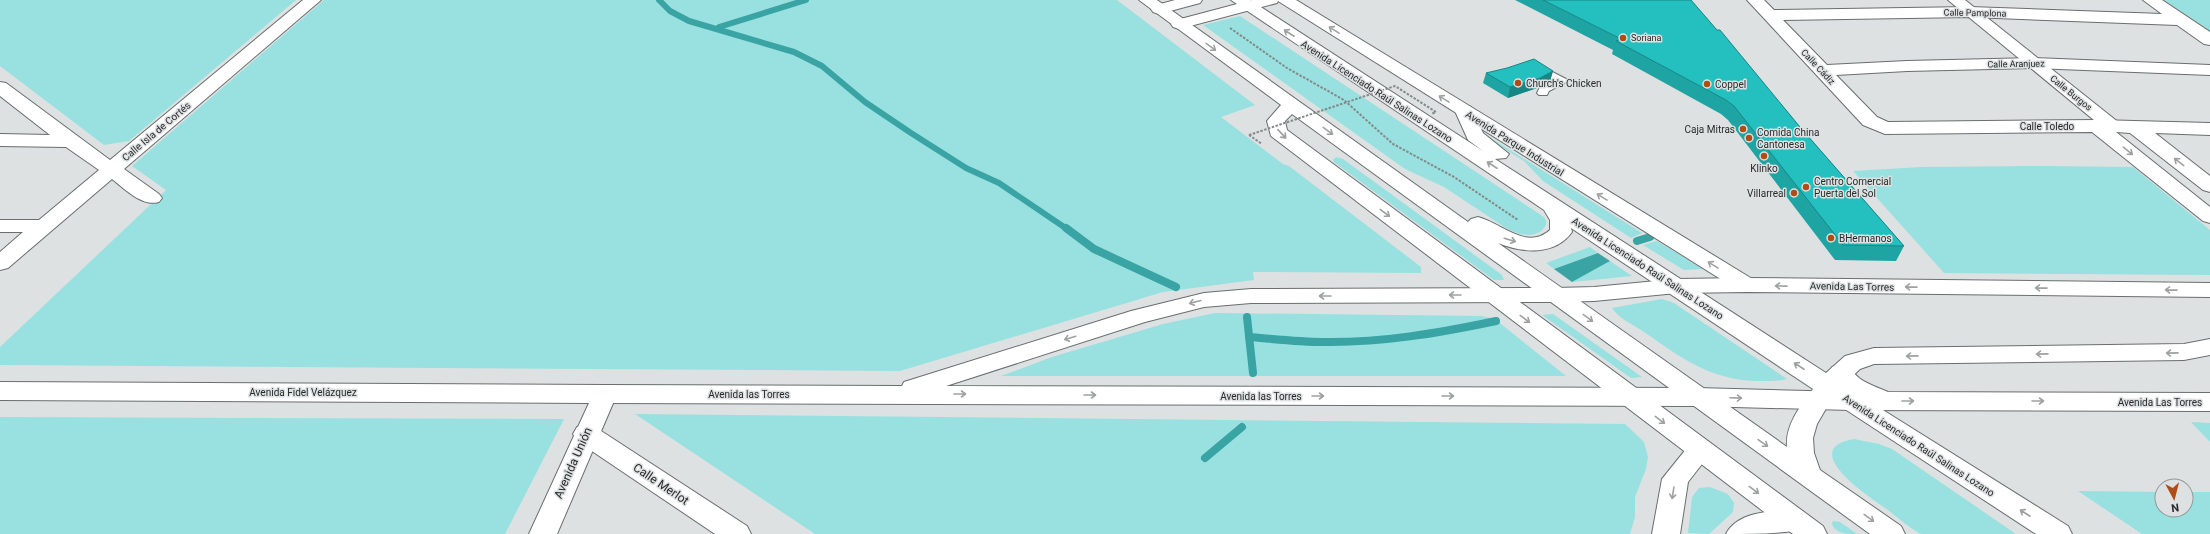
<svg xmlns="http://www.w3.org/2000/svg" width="2210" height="534" font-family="Roboto,sans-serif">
<rect width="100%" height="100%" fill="#dde1e1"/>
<!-- green -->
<g fill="#98e1e0">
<polygon points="0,0 296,0 129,141 104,145 0,66"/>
<polygon points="324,0 1117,0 1255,105 1221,117 1283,164 1289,166 1421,267 1421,273 1253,272 1254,280 1163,292 900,371 0,365 0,347 166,190 132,166"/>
<polygon points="2164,0 2210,0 2210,31"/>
<path d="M1240,16L1544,217C1547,221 1547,224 1544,228C1535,240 1516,234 1506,228L1444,187L1405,169L1203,25Z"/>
<polygon points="1486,135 1642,233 1631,238 1543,181 1524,161 1484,136"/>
<polygon points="1336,157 1343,159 1502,275 1504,280 1494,280 1334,162 1333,160"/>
<polygon points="2046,166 2133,167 2210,230 2210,275 1944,273 1853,171 1921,167"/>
<polygon points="1657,241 1703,269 1684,270 1643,245"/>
<polygon points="1590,247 1598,253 1554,269 1546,263"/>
<polygon points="1610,261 1632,276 1572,282"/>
<path d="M1662,299L1674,303L1787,379C1779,381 1769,381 1760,381C1711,381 1682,358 1644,332C1634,325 1618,318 1612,308Z"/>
<polygon points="1215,313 1481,316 1491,318 1501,324 1566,376 1001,376 1052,357 1163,324"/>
<polygon points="1553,314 1642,377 1631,378 1542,315"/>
<polygon points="635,414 1625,424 1644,442 1648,457 1646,469 1635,497 1635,517 1630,534 815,534"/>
<polygon points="0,417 564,419 505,534 0,534"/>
<polygon points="2191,422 2210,423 2210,442"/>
<path d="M1854,439L1879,444L1892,449L2016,534C1992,534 1967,534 1942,534C1936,534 1926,534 1921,534C1912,530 1897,517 1888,510C1872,499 1795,449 1854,439Z"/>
<polygon points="1710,487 1728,494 1734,503 1733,512 1709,534 1688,533 1692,497 1699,488"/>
<polygon points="2078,491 2162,492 2162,510 2186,510 2186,492 2210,492 2210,534 2142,534"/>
<path d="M1833,521L1840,522L1857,534C1847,534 1836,534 1832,524Z"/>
</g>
<!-- water -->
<polygon fill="#3aa4a4" points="1598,253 1610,261 1572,282 1554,269"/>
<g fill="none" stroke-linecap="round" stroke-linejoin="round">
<!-- stream-far1 -->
<g stroke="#3aa4a4" stroke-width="6">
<polyline points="659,0 670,11 689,21 794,52 822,66 865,102 911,133 966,168 999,183 1067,229"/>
<polyline points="719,27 806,0"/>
</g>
<!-- stream -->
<g stroke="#3aa4a4" stroke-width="8">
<polyline points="1066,228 1094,249 1176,287"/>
<polyline points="1637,241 1650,237"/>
<polyline points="1247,317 1253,373"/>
<path d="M1249,337C1273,339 1298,342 1323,342C1381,343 1439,333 1496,321"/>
<polyline points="1205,458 1242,427"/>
</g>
<defs>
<polygon id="service" points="1535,63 1566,79 1568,81 1549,91 1547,95 1539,95 1537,93 1540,87 1553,81 1531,68 1529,66"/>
<polygon id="pedestrian" points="1948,0 1965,0 2118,122 2121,126 2118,130 2112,131 2106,130"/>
<g id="minor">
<path d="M303,0H321L124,169L159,194L162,198L159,202C142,207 125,189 112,179L8,268L0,270V252L23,232H0V220H39L99,170L66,147L0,146V134L50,135L0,96V82L6,83L110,160Z"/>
<polygon points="1747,0 1764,0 1774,10 1970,7 2162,14 2143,0 2162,0 2210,32 2210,45 2204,44 2177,25 1970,17 1783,20 1827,65 1907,61 2034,58 2210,65 2210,75 2034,68 1907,71 1836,75 1877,117 1888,122 2097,120 2210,123 2210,135 2155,133 2210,176 2210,192 2203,190 2130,133 2116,132 2210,207 2210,223 2203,221 2092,132 1885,134 1863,125"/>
<polygon points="586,425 595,427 747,526 751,534 715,534 577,441 573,434 577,427"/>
<polygon points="1700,440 1709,443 1713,450 1688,482 1680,534 1652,534 1662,479 1691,443"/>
<path d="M1795,510L1805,513L1809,521L1805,529C1780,534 1751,534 1726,534C1738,511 1772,511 1795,510Z"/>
</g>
<g id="tertiary">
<polygon points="1175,0 1202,0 1200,3 1159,14 1153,12 1151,9 1153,6"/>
<polygon points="1252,0 1296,0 1754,280 1757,285 1754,290 1746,292 1738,290 1278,1 1277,3 1179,29 1173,27 1171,24 1173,21"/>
<polygon points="0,382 605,385 614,388 617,394 557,534 529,534 589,403 0,400"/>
</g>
<path id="secondary" d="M1746,278L2210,283V297L1746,292L1677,293L1594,301L1556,302L1251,303L1204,307L1145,322L946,386L1697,388L1846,392L1829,373L1832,367C1847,363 1849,369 1859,378C1867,384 1879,388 1888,392L2210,393V411L1850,410L1697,406L605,403L596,400L593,394L596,388L605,385L902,386L904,382L1131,311L1204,293L1251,289L1556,288L1594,287L1677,279Z"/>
<path id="primary" d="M1139,0H1157L1468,222L1471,219L1478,217C1502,223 1526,251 1550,230V220L1544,210L1231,0H1250L1483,151L1468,140L1455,111L1457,107L1464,105L1471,107L1483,133L1509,154L1506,158L1495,159L1826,373L1845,356L1874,348L2184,344L2210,339V355L2184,360L1874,364L1860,369L1843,385L2068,526L2072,534H2036L1831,400L1817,424L1813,438L1814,453L1820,470L1901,526L1905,534H1870L1292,114L1285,121L1287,130L1823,526L1827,534H1793L1271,136L1267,121L1281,105ZM1571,228L1813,389C1801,405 1785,425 1787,447L1498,243C1522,253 1555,256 1572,232Z"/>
</defs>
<!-- service casing -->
<use href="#service" stroke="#6a6e6e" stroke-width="2"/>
<!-- pedestrian casing -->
<use href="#pedestrian" stroke="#6a6e6e" stroke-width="2"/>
<!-- minor casing -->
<use href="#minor" stroke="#6a6e6e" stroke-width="2"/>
<!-- tertiary casing -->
<use href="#tertiary" stroke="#6a6e6e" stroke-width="2"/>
<!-- secondary casing -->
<use href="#secondary" stroke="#6a6e6e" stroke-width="2"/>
<!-- primary casing -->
<use href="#primary" stroke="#6a6e6e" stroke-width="2"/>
<!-- path -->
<g stroke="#868989" stroke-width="2" stroke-dasharray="2.5 1.5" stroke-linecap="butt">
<polyline points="1230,28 1287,68 1344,100 1393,144 1454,177 1518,220"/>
<polyline points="1249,135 1262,144"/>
</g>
<!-- service -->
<use href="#service" fill="#fff" fill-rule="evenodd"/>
<!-- pedestrian -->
<use href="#pedestrian" fill="#fff" fill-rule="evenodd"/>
<!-- minor -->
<use href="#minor" fill="#fff" fill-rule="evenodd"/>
<!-- tertiary -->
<use href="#tertiary" fill="#fff" fill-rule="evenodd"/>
<!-- secondary -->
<use href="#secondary" fill="#fff" fill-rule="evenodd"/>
<!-- primary -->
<use href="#primary" fill="#fff" fill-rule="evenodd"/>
<!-- path-bridge -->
<polyline stroke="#868989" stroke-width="2" stroke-dasharray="2.5 1.5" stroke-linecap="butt" points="1249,135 1395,86 1436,112 1431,114"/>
</g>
<!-- wall -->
<g fill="#1fa4a4">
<polygon points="1515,0 1691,0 1800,127 1904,246 1896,261 1835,260 1728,120 1721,114 1612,54 1613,50"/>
<polygon points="1553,71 1550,81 1537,88 1508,98 1483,83 1486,73"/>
</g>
<!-- shaded-wall -->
<polygon fill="#198686" points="1553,71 1550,81 1537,88 1508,98 1510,87"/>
<!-- building -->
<g fill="#24bfbf" stroke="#198686">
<polygon points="1543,0 1691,0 1717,30 1720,30 1800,127 1904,246 1843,245 1734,106 1726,100 1616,41 1621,39"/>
<polygon points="1534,59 1553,71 1540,78 1510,87 1486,73 1507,68"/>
</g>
<!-- one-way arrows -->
<defs><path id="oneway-shaft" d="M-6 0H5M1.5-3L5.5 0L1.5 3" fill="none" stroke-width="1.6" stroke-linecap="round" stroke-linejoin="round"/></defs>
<g stroke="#9fa0a0">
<use href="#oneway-shaft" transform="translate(1334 30) rotate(-148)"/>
<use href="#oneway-shaft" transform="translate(1289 33) rotate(-147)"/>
<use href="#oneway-shaft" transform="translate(1211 47) rotate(36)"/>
<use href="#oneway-shaft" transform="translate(1444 99) rotate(-148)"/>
<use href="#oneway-shaft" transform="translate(1328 131) rotate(36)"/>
<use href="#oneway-shaft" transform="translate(1282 134) rotate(47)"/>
<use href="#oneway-shaft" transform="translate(2128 151) rotate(39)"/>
<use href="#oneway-shaft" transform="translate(2179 162) rotate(-142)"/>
<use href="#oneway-shaft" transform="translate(1492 165) rotate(-147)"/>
<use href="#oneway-shaft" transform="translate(1602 197) rotate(-148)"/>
<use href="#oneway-shaft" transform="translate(1385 213) rotate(37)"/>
<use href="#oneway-shaft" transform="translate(1510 240) rotate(16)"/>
<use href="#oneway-shaft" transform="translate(1713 265) rotate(-148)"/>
<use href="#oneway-shaft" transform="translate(1781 286) rotate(-179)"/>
<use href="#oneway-shaft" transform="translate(1911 287) rotate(-179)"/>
<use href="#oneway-shaft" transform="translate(2041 288) rotate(-179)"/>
<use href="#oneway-shaft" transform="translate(2171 290) rotate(-179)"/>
<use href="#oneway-shaft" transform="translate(1455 295) rotate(180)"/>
<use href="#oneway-shaft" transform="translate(1325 296) rotate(180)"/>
<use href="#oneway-shaft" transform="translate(1195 302) rotate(165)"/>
<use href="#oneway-shaft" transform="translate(1588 318) rotate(36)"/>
<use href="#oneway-shaft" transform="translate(1525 319) rotate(37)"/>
<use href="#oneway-shaft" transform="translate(1070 338) rotate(163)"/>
<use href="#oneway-shaft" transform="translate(2172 353) rotate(179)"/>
<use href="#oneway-shaft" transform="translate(2042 354) rotate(179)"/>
<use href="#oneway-shaft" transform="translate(1912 356) rotate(179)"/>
<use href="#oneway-shaft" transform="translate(1799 366) rotate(-147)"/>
<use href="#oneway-shaft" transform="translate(960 394)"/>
<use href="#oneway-shaft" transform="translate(1090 395)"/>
<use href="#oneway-shaft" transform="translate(1318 396)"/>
<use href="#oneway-shaft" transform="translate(1448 396)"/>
<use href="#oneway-shaft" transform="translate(1736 398) rotate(2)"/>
<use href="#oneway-shaft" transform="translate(1908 401)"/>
<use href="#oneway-shaft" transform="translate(2038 401)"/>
<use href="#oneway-shaft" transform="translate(1660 420) rotate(37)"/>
<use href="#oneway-shaft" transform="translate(1763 443) rotate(35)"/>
<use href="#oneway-shaft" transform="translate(1754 490) rotate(37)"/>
<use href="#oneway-shaft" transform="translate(1673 493) rotate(99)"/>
<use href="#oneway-shaft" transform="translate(2025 513) rotate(-147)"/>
<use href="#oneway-shaft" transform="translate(1869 518) rotate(36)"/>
</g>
<!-- markers -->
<g fill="#b04d16" stroke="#dde1e1" stroke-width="1.5">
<circle cx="1623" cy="38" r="4"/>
<circle cx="1518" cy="83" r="4"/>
<circle cx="1707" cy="84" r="4"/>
<circle cx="1743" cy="129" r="4"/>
<circle cx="1749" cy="138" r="4"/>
<circle cx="1764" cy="156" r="4"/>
<circle cx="1806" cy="187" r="4"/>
<circle cx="1794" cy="193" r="4"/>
<circle cx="1831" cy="238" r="4"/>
</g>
<g text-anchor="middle" stroke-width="3" stroke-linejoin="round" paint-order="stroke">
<!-- far-street labels -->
<g font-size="9" fill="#292b2b" stroke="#dde1e1">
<text transform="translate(1975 13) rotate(1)" y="3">Calle Pamplona</text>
<text transform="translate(2016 64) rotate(-1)" y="3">Calle Aranjuez</text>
<text transform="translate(1818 67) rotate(47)" y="3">Calle Cádiz</text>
<text transform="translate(2071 93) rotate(39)" y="3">Calle Burgos</text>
</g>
<!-- far-poi labels -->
<g font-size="9" fill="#292b2b" stroke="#dde1e1" text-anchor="start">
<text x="1631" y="41">Soriana</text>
</g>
<!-- poi labels -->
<g font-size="10" fill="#292b2b" stroke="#dde1e1" text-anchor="start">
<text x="1526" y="87">Church's Chicken</text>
<text x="1715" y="88">Coppel</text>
<text x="1735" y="133" text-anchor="end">Caja Mitras</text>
<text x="1757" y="136">Comida China<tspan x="1757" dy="12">Cantonesa</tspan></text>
<text x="1764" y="172" text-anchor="middle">Klinko</text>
<text x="1814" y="185">Centro Comercial<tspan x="1814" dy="12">Puerta del Sol</tspan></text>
<text x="1786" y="197" text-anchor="end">Villarreal</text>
<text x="1839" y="242">BHermanos</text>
</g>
<!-- street labels -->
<g font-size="10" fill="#292b2b" stroke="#dde1e1">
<text transform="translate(1377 91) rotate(33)" y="4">Avenida Licenciado Raúl Salinas Lozano</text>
<text x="2047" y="130">Calle Toledo</text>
<text transform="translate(156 131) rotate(-40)" y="4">Calle Isla de Cortés</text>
<text transform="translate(1515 143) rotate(32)" y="4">Avenida Parque Industrial</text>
<text transform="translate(1648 268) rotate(33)" y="4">Avenida Licenciado Raúl Salinas Lozano</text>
<text transform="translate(1852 286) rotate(1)" y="4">Avenida Las Torres</text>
<text x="303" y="396">Avenida Fidel Velázquez</text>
<text x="749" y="398">Avenida las Torres</text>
<text x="1261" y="400">Avenida las Torres</text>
<text x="2160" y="406">Avenida Las Torres</text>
<text transform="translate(1919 445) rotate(33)" y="4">Avenida Licenciado Raúl Salinas Lozano</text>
</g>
<!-- near-street labels -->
<g font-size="12" fill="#292b2b" stroke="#dde1e1">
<text transform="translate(573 463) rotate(-66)" y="4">Avenida Unión</text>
<text transform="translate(661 484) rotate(34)" y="4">Calle Merlot</text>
</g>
</g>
<!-- north arrow -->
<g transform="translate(2174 498) rotate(173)"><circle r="19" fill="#dde1e1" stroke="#959898"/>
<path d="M0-3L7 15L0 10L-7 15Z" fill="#b04d16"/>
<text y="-6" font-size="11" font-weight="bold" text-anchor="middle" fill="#292b2b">N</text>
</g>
</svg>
